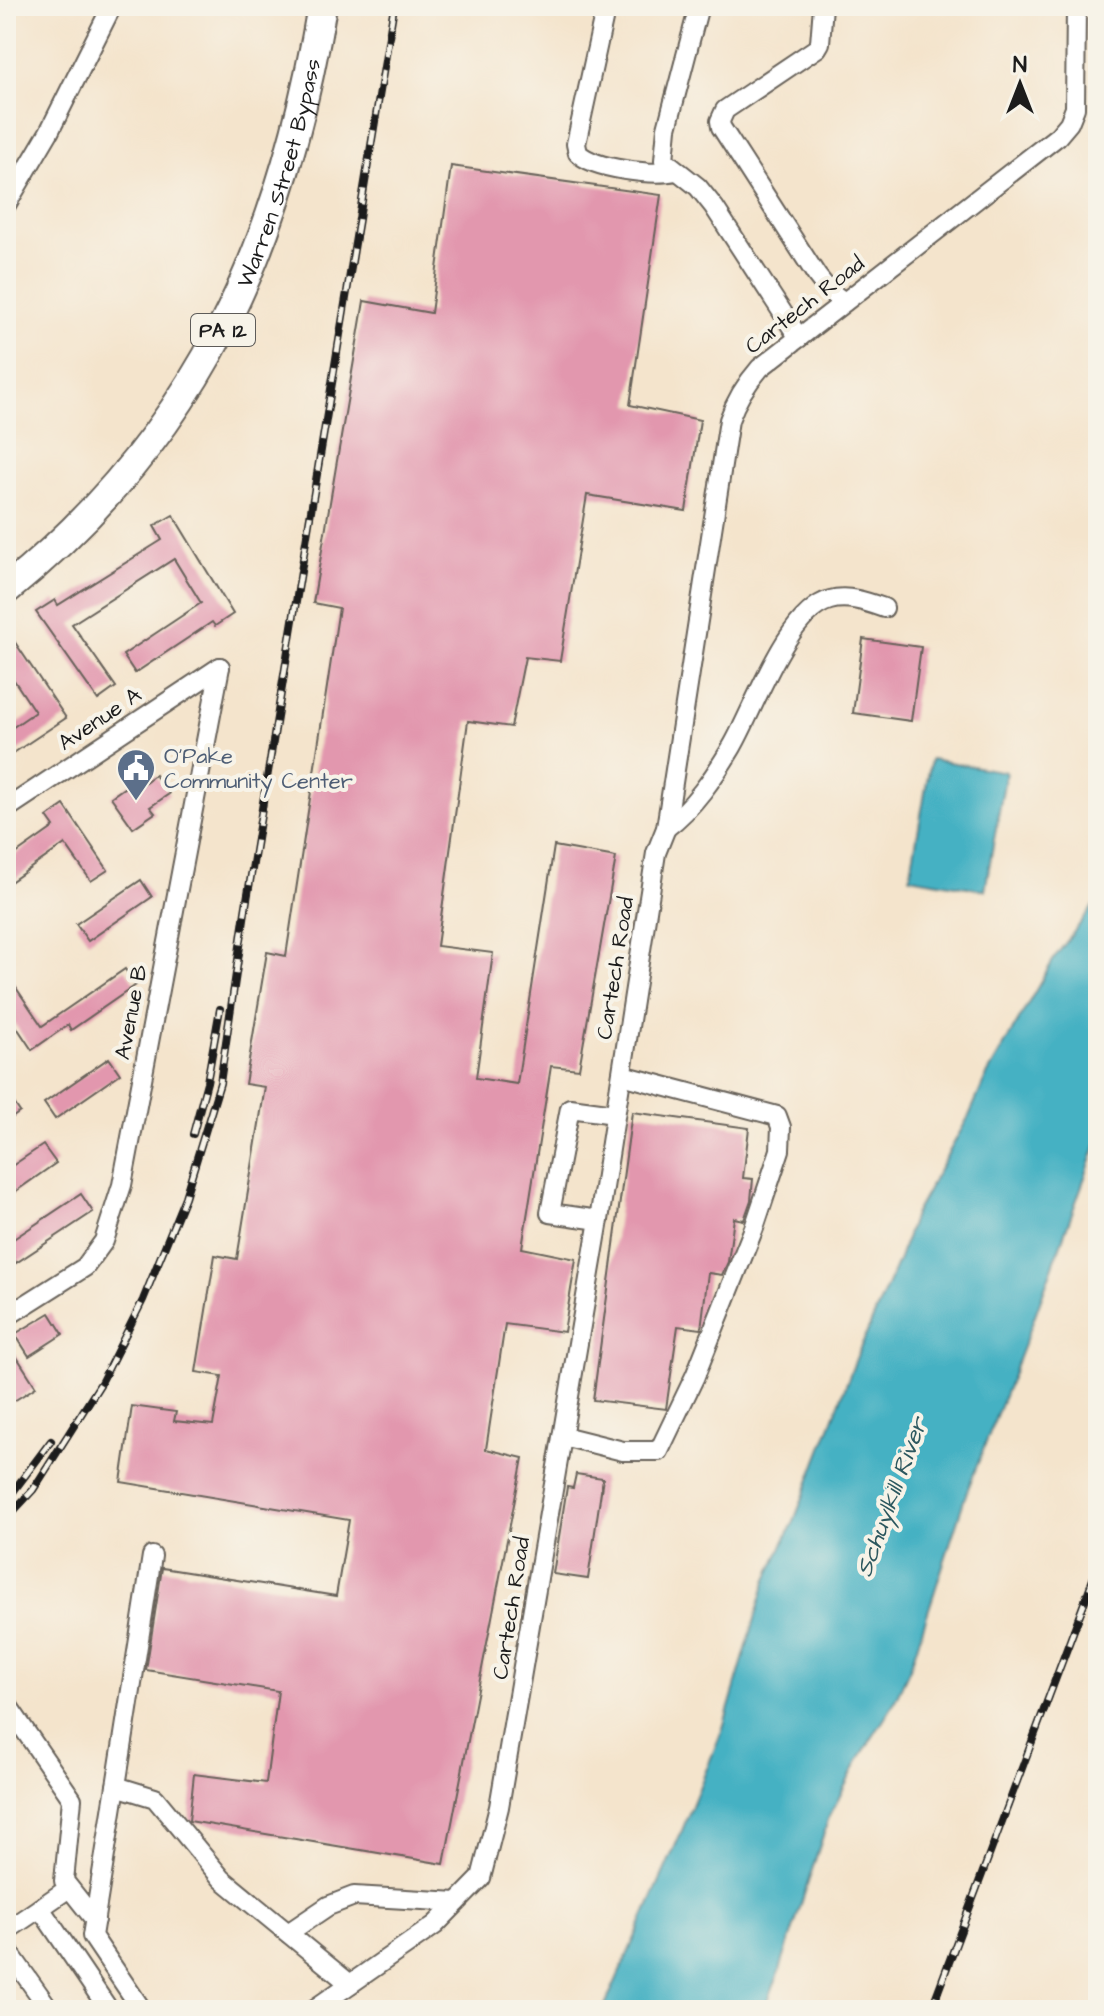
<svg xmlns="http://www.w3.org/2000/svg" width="1104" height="2016" font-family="'Architects Daughter',sans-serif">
<rect width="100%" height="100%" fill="#f7f3e8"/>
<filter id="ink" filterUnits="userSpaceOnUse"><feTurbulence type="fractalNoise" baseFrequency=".0125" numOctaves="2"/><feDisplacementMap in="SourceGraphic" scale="16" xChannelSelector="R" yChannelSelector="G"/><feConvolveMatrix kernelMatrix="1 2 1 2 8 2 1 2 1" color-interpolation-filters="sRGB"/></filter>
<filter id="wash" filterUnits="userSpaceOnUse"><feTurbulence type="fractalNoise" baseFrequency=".006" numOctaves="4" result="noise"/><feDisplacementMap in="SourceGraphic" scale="32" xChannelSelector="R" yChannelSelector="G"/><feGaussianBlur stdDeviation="1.8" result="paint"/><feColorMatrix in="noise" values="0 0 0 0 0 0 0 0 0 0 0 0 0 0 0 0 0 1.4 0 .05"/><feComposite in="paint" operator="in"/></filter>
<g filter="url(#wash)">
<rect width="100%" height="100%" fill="#f4e4cc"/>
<!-- water -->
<g fill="#45b1c3" stroke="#306670" stroke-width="2">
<polygon points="931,759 1006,772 985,890 910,877"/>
<polygon points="1098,900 1098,1141 1030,1329 966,1494 910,1668 892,1707 860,1757 829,1817 780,1970 764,2010 603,2010 681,1833 723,1728 766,1581 794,1521 859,1351 899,1259 914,1215 969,1116 986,1077 1055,957"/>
</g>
<g id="blocks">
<!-- building -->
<g fill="#e297ae">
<polygon points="451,166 661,195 630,405 700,420 686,511 587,495 560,661 525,657 511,727 468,721 437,946 493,953 476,1078 517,1084 554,846 616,857 579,1069 551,1066 522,1248 576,1259 564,1332 505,1324 486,1449 523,1458 444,1864 189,1821 194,1774 266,1783 278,1691 146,1670 162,1568 336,1596 349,1520 121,1482 132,1406 176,1412 174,1421 213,1425 222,1376 196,1372 215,1255 237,1259 265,1087 245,1084 267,952 286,956 339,608 313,603 364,301 431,313"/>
<polygon points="173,515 233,614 215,626 212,622 135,673 123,655 201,603 174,559 72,624 116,687 98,700 36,612 55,600 58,605 162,540 154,526"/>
<polygon points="6,629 66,718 6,758 6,732 35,712 6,668"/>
<polygon points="863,639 921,647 911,721 853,713"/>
<polygon points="155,775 169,794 150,807 155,813 133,828 111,797 134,781 138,787"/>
<polygon points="64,805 108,870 91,881 65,844 6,885 6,861 54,827 47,817"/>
<polygon points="141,880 152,897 88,941 76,924"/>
<polygon points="125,969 136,985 71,1030 68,1025 32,1050 6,1011 6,973 42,1026"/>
<polygon points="109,1058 120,1074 55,1119 44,1103"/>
<polygon points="6,1091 20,1112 6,1122"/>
<polygon points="632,1112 749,1128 743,1178 753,1179 751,1200 744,1220 734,1218 728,1262 722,1275 708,1273 701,1329 678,1326 666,1409 593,1400"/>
<polygon points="43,1145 56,1163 6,1198 6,1170"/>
<polygon points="81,1194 93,1212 16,1263 6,1244"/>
<polygon points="50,1313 63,1334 29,1356 15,1334"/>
<polygon points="15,1354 36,1387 6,1406 6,1359"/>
<polygon points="576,1474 603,1478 588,1579 553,1574 567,1487 573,1488"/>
</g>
</g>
</g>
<g filter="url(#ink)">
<use href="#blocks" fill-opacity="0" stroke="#68625a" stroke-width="2"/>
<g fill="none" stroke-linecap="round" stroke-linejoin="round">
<defs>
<g id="minor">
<path d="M606,6L576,144L578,153C594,169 653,176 676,171"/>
<polyline points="699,6 667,128 664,160 698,187 714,207 799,338"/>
<polyline points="823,6 820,43 817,48 725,110 720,121 721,127 817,276 828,290 844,302"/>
<polyline points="6,205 49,132 112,6"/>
<polyline points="6,809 220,667"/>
<path d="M666,828C694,807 714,777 732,747C754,710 786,612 830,600C848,595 867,602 884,608"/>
<polyline points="599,1220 550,1213 570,1108 615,1114"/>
<polyline points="6,1317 85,1267 104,1241 122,1185 220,667"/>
<polyline points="563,1436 623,1451 659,1451 695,1376 754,1228 780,1150 781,1127 777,1116 622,1075"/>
<polyline points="6,1703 72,1799 64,1881 95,1920"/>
<polyline points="116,1786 152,1556"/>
<polyline points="69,1888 40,1908 109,2010"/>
<polyline points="6,1931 40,1908"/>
<polyline points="288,1933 328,1906 354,1896 457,1902"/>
<polyline points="6,1948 50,2010"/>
<polyline points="142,2010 92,1936 116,1786 155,1798 222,1879 350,1984"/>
<path d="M313,2010L435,1925L481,1878L499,1807L599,1220L656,853L666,828L729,420C736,400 746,384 760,368L1058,136L1069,123L1075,108L1076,6"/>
</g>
<g id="highway">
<path id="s1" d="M6,590C199,434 282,246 322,6"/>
</g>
</defs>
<!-- minor casing -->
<use href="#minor" stroke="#68625a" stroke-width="22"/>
<!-- highway casing -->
<use href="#highway" stroke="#68625a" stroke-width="32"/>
<!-- minor -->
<use href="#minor" stroke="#fff" stroke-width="18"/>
<!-- highway -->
<use href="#highway" stroke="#fff" stroke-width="28"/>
<defs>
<g id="rail">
<polyline points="193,1134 207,1082 220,1009"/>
<polyline points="6,1501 51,1441"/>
<polyline points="6,1519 33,1490 101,1383 143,1300 185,1197 220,1083 245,912 394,6"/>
<polyline points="931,2010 1098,1566"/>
</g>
</defs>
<!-- rail casing -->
<use href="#rail" stroke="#1c1c1c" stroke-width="8"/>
<!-- rail -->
<use href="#rail" stroke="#f7f3e8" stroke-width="5" stroke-dasharray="15" stroke-linecap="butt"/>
</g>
</g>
<!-- icons -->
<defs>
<symbol id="civic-pin" viewBox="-11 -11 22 30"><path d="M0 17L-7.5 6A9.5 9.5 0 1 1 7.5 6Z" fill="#5c6f8a" stroke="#f7f3e8"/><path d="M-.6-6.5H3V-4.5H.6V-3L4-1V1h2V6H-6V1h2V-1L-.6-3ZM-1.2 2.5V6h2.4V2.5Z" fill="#fff"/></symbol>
</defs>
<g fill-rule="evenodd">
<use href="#civic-pin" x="114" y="746" width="44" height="60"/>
</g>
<g text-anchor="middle" stroke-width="8" stroke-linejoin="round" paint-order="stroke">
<!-- shield labels -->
<rect fill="#f7f3e8" stroke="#5e5c59" stroke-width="2" x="191" y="314" width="64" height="32" rx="6"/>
<g font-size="20" font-weight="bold" fill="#1c1c1c">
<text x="223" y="337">PA 12</text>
</g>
<!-- street labels -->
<g font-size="22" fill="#1c1c1c" stroke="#f7f3e8">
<text dy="8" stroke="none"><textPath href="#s1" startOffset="508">Warren Street Bypass</textPath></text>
<text transform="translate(804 304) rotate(-38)" y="8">Cartech Road</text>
<text transform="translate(99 718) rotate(-34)" y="8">Avenue A</text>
<text transform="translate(614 968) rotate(-81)" y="8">Cartech Road</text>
<text transform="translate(130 1012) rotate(-79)" y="8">Avenue B</text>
<text transform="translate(510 1608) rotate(-81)" y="8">Cartech Road</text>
</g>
<!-- service labels -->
<g font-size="22" fill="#4e5e75" stroke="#f7f3e8" text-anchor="start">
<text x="164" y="763">O’Pake<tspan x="164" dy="25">Community Center</tspan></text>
</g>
<!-- water labels -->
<g font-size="24" font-style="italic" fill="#2c585f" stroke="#f7f3e8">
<text transform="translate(891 1497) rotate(-70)" y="8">Schuylkill River</text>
</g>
</g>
<!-- margin -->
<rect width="1104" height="2016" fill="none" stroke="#f7f3e8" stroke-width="32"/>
<!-- north arrow -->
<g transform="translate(1020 84)" stroke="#f7f3e8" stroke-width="6" paint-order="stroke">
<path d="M0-6L14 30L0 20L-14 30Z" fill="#1c1c1c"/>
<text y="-12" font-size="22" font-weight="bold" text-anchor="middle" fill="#1c1c1c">N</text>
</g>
</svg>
